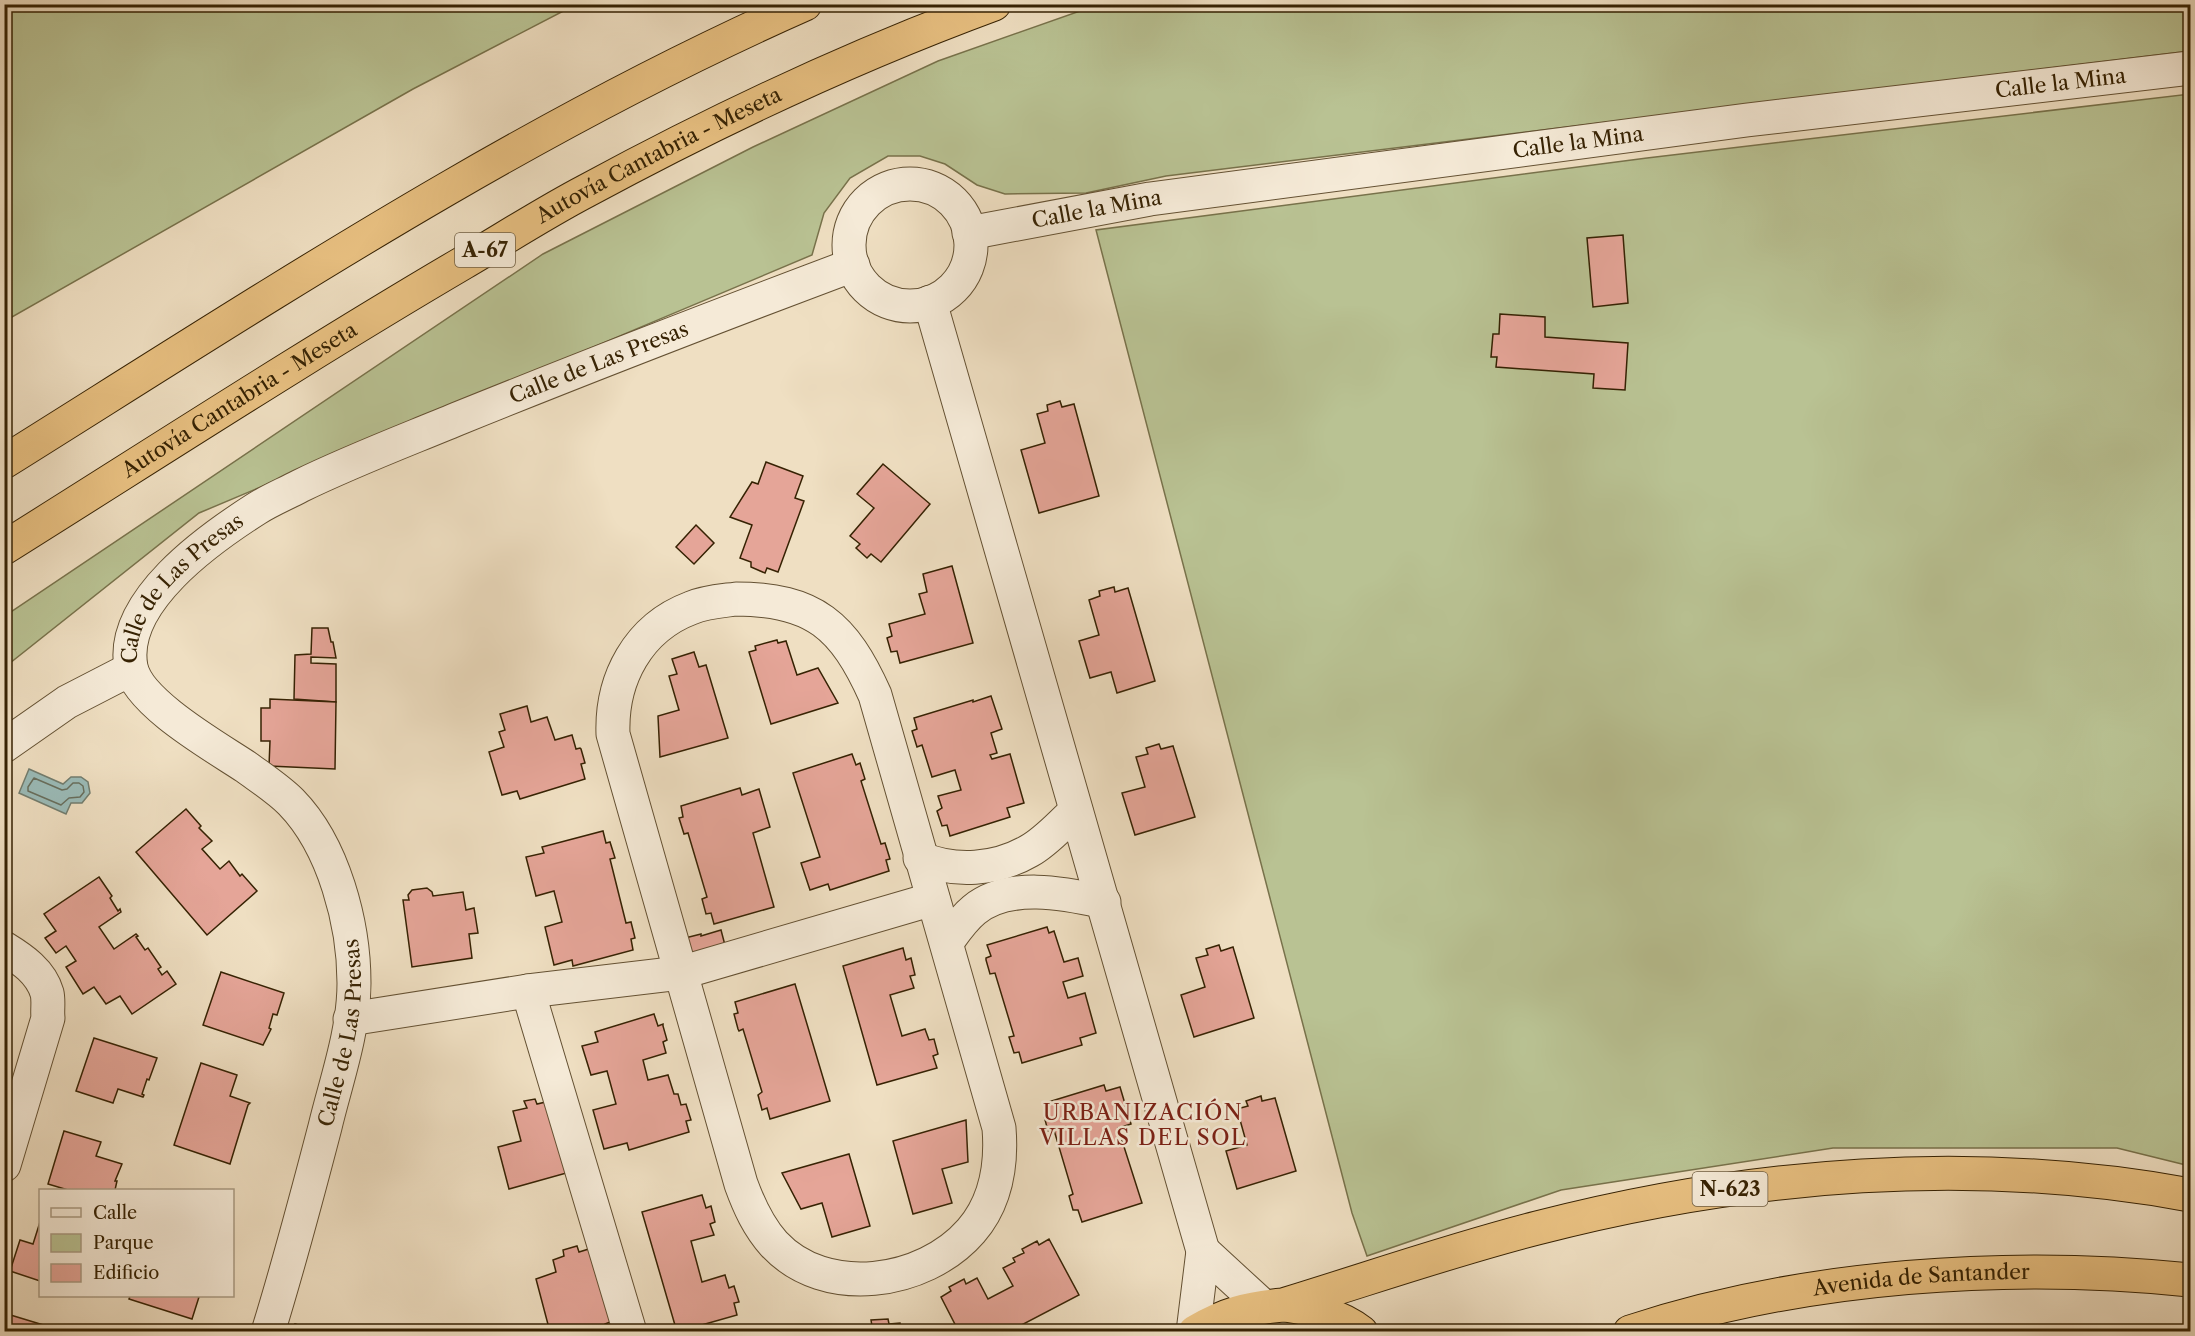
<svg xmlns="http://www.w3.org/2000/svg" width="2195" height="1336" font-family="'Libre Caslon Text',serif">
<rect width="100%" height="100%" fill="#efdfc2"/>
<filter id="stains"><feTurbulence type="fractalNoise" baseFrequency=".00333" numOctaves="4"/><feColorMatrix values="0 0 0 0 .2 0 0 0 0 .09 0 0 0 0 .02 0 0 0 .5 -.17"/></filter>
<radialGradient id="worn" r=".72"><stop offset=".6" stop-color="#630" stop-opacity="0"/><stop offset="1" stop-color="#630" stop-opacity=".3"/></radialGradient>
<!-- green -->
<g fill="#b9c293" stroke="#78724b" stroke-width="1.5">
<polygon points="5,4 575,4 575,5 413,89 5,321"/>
<polygon points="1097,5 2190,5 2190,51 1166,176 1086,193 1005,194 977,185 945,164 920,156 888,156 850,178 824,213 812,255 199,513 5,667 5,616 543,254 753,147 938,61"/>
<polygon points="2190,94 2190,1166 2117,1148 1833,1148 1561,1190 1367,1256 1352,1213 1096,230 1647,158"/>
</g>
<!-- water -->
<polygon fill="#9bbcb9" stroke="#737e70" stroke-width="1.5" points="29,769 63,784 71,777 81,777 88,782 90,793 82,803 71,803 66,814 19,793"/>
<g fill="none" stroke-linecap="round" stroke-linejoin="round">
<!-- shore -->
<polygon stroke="#686f5e" stroke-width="1.5" points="34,778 62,790 67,789 73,783 79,783 83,786 84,792 80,797 69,798 61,805 28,791 28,787"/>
</g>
<!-- building -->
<g fill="#e5a598" stroke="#362203" stroke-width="1.5">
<polygon points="1623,235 1628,303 1593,307 1587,238"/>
<polygon points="1500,314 1545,317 1545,337 1628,343 1625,390 1593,388 1594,374 1496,367 1497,357 1491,357 1493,334 1499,334"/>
<polygon points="1060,401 1062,407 1074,404 1099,496 1039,513 1021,450 1045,443 1037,414 1048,411 1047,405"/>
<polygon points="766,462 803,476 795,498 804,501 778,572 767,568 765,573 751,567 751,562 740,558 752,525 730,517 752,482 758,484"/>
<polygon points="883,464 930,504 881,562 871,554 867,558 856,548 860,544 850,536 874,508 857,494"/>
<polygon points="696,525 714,543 694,564 676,547"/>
<polygon points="952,566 973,643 900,663 897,651 891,652 887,638 892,636 889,624 925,614 919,594 927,592 923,574"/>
<polygon points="1114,587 1115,592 1128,588 1155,681 1117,693 1111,672 1090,678 1079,641 1099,635 1089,600 1100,596 1099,591"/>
<polygon points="312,628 328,628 331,642 333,642 336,658 311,657 311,663 336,664 336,702 294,699 295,655 311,654"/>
<polygon points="777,640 778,643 786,641 797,675 818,668 838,703 771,724 749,652 756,650 755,646"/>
<polygon points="694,652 699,667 706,665 728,738 660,757 658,716 679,710 669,676 677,674 672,659"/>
<polygon points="991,696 1002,729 991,733 997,753 990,755 992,759 1010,754 1024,803 1007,808 1010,817 950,836 947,825 942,826 937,811 942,808 938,796 961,790 955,770 932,777 922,745 917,747 912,731 917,729 914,718 973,700 973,702"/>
<polygon points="270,699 336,702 335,769 269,766 270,741 261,741 261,708 270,708"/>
<polygon points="527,706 531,722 547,717 555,740 572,735 576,749 580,748 581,749 585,763 581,764 585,779 520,799 517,791 502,795 489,752 504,747 499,732 505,730 500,714"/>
<polygon points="1159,744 1161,749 1173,746 1195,817 1135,835 1122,793 1145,787 1136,757 1148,754 1146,748"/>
<polygon points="852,754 856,765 860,763 865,779 861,781 881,844 885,843 890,859 886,860 889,871 830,890 828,884 810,890 801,863 820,857 793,773"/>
<polygon points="740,788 742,795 759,789 770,827 753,833 774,907 714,924 711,913 706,914 702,899 707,897 688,833 684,834 679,818 683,817 681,806"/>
<polygon points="186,809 201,826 199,828 212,841 202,849 220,869 229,861 240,876 242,874 257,891 207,935 136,852"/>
<polygon points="603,831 606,843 610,842 615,858 610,859 626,923 631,922 635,938 631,939 633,950 573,966 572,960 554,965 545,927 562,922 554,891 536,896 526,857 544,853 542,847"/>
<polygon points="99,877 112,896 110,898 118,911 120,909 121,912 99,927 114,949 136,934 138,936 136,937 145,950 148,948 161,967 158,969 162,975 167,971 176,984 132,1014 120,996 106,1004 94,987 83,994 66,967 76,961 66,946 56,953 45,938 56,931 44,914"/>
<polygon points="427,888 432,892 433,896 463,892 466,910 474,908 478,933 469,934 472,958 412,967 403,900 409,900 408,895 412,890"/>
<polygon points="1047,927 1049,933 1054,931 1064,962 1078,958 1083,976 1063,982 1068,998 1085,993 1096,1033 1080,1038 1082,1045 1022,1063 1019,1052 1014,1053 1009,1037 1014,1036 995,973 990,974 986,960 986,958 991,956 987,945"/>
<polygon points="721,930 726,949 691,959 685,938 701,934 701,936"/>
<polygon points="1219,945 1221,951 1233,947 1254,1018 1194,1037 1181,995 1205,987 1196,958 1208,955 1206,949"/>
<polygon points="903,948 906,960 911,958 915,975 910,976 914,988 890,995 902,1036 925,1029 929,1040 934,1039 938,1054 933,1056 937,1068 877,1085 843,966"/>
<polygon points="221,972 284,993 277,1015 273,1014 269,1028 271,1029 263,1045 203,1025"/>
<polygon points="795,984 830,1101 770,1119 767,1108 762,1110 758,1095 762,1092 743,1029 739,1031 738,1029 734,1014 738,1013 735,1002"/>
<polygon points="654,1014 658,1026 663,1024 663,1026 667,1040 663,1042 666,1053 643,1060 648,1080 668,1075 674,1094 678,1094 681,1105 686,1104 691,1120 686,1121 689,1132 629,1150 627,1143 604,1149 593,1110 616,1104 607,1071 591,1075 582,1046 598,1042 595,1032"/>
<polygon points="94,1038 157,1058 149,1080 147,1079 142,1094 144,1095 143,1097 118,1089 113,1103 76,1091"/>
<polygon points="201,1063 237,1075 230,1096 250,1103 248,1105 230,1164 174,1145"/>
<polygon points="1104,1085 1106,1091 1120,1087 1131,1124 1118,1128 1142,1203 1082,1222 1078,1210 1073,1210 1069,1196 1073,1194 1054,1130 1048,1131 1044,1116 1048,1114 1045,1103"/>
<polygon points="1261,1096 1262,1101 1275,1098 1296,1171 1237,1189 1226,1151 1247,1145 1237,1109 1248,1106 1246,1101"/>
<polygon points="535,1099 537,1104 550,1101 570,1172 509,1189 498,1147 521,1141 513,1111 527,1108 524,1101"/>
<polygon points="966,1120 968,1162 942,1169 952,1203 913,1214 893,1141"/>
<polygon points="64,1131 101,1142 96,1156 122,1164 115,1181 117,1181 115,1190 68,1190 48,1184"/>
<polygon points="849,1154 870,1226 832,1237 822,1203 801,1209 782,1173"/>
<polygon points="702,1195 706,1208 711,1206 715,1222 710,1224 714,1235 691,1241 702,1282 725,1275 729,1288 734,1286 739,1302 734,1303 737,1315 677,1332 642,1212"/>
<polygon points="40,1222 40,1281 10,1271 20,1240 33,1244"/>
<polygon points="1049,1239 1079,1295 1008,1332 959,1332 941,1297 951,1291 949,1287 964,1279 966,1284 977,1278 988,1299 1013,1286 1003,1268 1015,1262 1013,1258 1024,1253 1022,1249 1037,1241 1039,1245"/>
<polygon points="577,1246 579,1252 592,1248 613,1321 605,1324 607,1332 550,1332 536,1279 556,1272 553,1260 564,1256 563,1250"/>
<polygon points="130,1296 196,1296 199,1297 192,1319 129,1299"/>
<polygon points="4,1313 50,1327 64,1332 4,1332"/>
<polygon points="888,1319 889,1324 900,1323 901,1332 860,1332 859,1326 872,1326 871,1320"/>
<polygon points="295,1324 322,1332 292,1332"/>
<polygon points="805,1326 806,1330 818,1330 818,1332 789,1332 788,1327"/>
</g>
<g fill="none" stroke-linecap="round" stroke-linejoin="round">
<defs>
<g id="minor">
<circle cx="910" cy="245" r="61"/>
<path id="s1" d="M969,233L1150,199L1747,120L2190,68"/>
<polyline points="930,302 1203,1251"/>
<path d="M736,599C814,599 844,626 875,695L999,1128C1002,1165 996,1202 971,1231C924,1285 825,1299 774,1244C758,1226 749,1206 741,1184L613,734C611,679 638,628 691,608C705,602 721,601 736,599Z"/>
<polyline points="4,746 67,702 131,669"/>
<path d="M920,858C955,873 996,870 1029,851C1047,841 1061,824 1076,811"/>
<path d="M947,942C955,931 963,919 974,910C1008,882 1064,893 1104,902"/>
<path d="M4,948C22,959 41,972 47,993C49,1001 47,1010 48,1018L4,1165"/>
<polyline points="528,991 680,973 933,899"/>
<polyline points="350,1019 528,991 630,1332"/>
<path id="s2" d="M268,1332C289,1264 307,1196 325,1127C336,1081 354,1032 354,983C354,924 334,846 291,802C278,789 261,778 246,767C216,747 138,703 131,667C119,602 209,539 256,509C270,500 285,494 300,486C351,461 404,441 457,419C588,366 720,315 853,265"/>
<polyline points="1193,1332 1203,1251 1264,1307"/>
</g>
<g id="highway">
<path d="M4,462C266,298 522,129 805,4"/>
<path id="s3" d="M4,548C157,452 308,354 463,263C504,239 544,213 586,191C717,120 853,56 994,4"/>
<path d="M1285,1305C1312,1309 1339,1315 1361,1332"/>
<path d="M1195,1332C1226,1314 1248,1308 1283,1305C1368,1279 1451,1250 1537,1228C1749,1173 1974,1155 2190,1195"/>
<path id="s4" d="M1630,1332C1803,1275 2010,1261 2190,1280"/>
</g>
</defs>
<!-- minor casing -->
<use href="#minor" stroke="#645133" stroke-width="35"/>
<!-- highway casing -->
<use href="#highway" stroke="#362203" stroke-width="35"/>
<!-- minor -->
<use href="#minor" stroke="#f5ead7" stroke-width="33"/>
<!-- highway -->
<use href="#highway" stroke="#e8c081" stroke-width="33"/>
</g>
<g text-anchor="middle" stroke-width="5" stroke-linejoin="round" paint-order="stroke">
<!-- shield labels -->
<g fill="#f5ead7" stroke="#6f5e43" stroke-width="1.5">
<rect x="455" y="233" width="60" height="34" rx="4.5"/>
<rect x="1692.5" y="1172" width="75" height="34" rx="4.5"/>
</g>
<g font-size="20" font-weight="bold" fill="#362203">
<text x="485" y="257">A-67</text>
<text x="1730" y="1196">N-623</text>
</g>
<!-- street labels -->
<g font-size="21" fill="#362203" stroke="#f5ead7">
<text dy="7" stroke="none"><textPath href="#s1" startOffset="1102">Calle la Mina</textPath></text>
<text dy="7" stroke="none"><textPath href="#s1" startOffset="616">Calle la Mina</textPath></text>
<text dy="7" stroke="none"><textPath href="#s3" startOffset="764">Autovía Cantabria - Meseta</textPath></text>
<text dy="7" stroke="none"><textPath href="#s1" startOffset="130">Calle la Mina</textPath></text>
<text dy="7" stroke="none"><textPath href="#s2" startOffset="1353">Calle de Las Presas</textPath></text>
<text dy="7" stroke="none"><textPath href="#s3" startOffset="278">Autovía Cantabria - Meseta</textPath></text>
<text dy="7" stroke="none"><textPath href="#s2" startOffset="867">Calle de Las Presas</textPath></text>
<text dy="7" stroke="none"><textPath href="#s2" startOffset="309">Calle de Las Presas</textPath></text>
<text dy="7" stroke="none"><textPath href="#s4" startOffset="297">Avenida de Santander</textPath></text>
</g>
<!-- neighbourhood labels -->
<g font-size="22" letter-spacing="1.5" fill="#7a1f14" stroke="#f5ead7">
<text x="1143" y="1120">URBANIZACIÓN<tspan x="1143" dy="25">VILLAS DEL SOL</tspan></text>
</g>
</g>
<!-- margin -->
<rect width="2195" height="1336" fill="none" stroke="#efdfc2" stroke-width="24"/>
<rect x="6" y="6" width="2183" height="1324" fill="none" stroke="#362203" stroke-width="3"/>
<rect x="12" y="12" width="2171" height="1312" fill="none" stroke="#362203" stroke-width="1.5"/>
<!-- legend -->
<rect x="39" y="1189" width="195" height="108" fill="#f5ead7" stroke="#a99a82" stroke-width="1.5"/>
<rect x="51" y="1208" width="30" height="9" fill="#f5ead7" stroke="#a99a82" stroke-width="1.5"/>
<text x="93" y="1219" font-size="18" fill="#362203">Calle</text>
<rect x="51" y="1234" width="30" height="18" fill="#b9c293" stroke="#a99a82" stroke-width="1.5"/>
<text x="93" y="1249" font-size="18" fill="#362203">Parque</text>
<rect x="51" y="1264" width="30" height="18" fill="#e5a598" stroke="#a99a82" stroke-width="1.5"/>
<text x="93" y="1279" font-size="18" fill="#362203">Edificio</text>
<rect width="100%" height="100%" filter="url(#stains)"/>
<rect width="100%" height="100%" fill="url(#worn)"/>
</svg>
